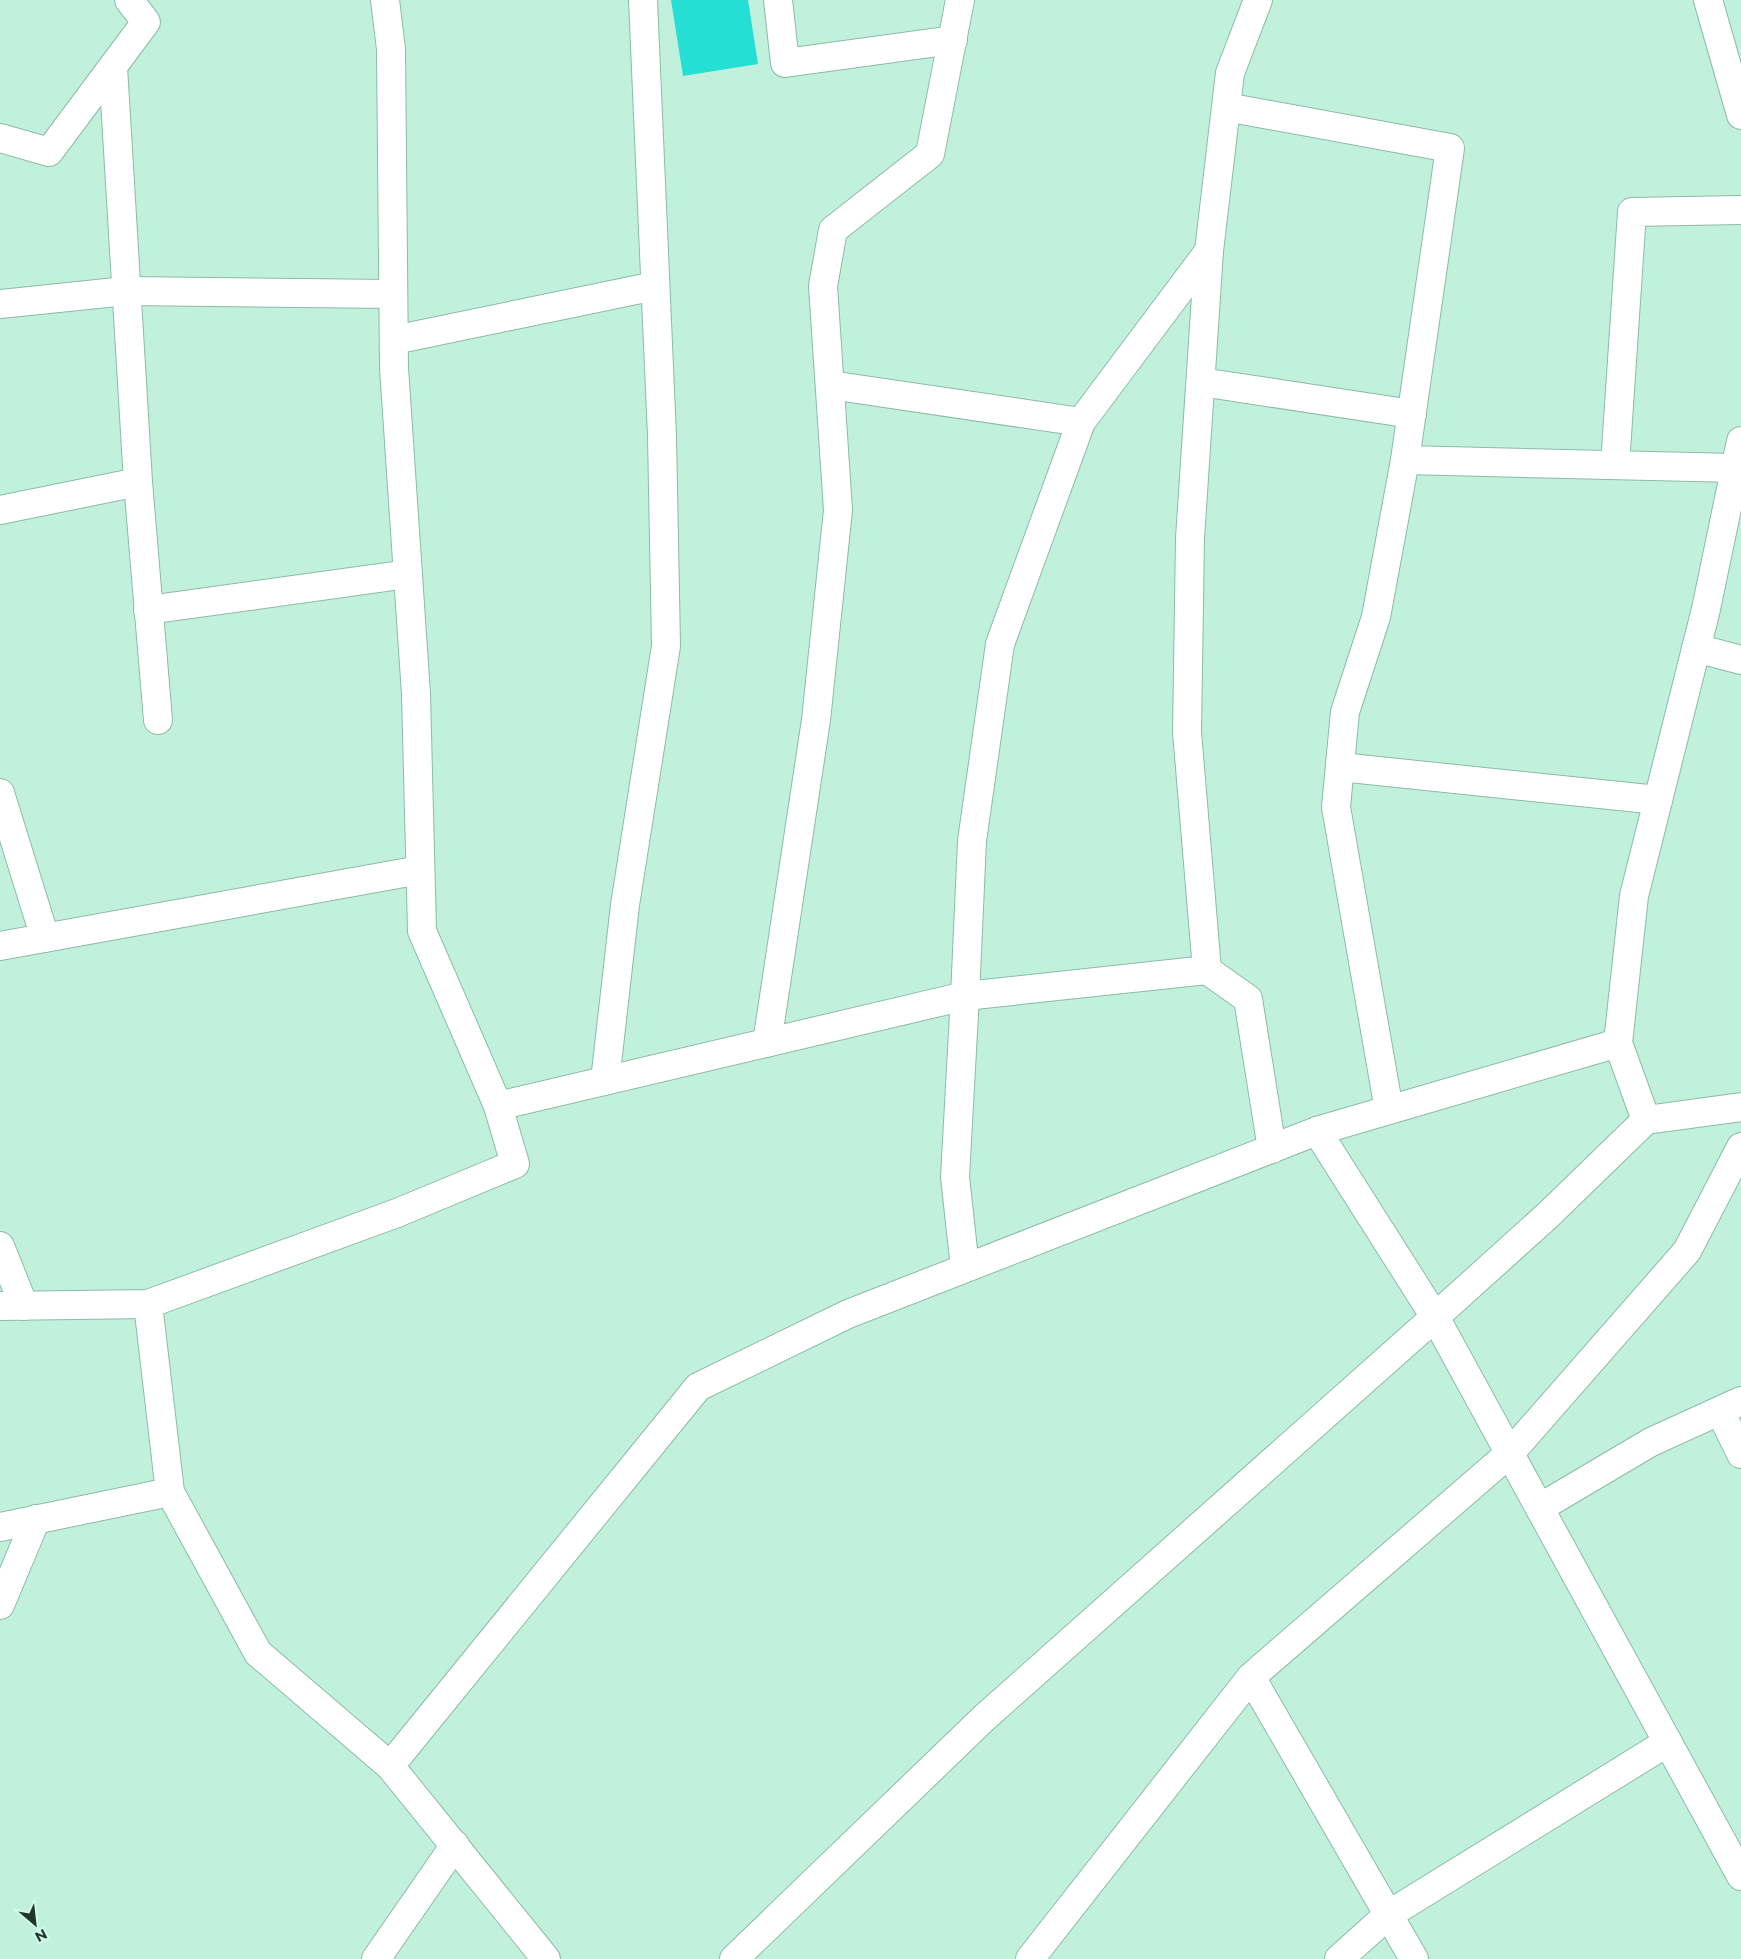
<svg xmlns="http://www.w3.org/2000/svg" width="1741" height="1959" font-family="Montserrat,sans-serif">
<rect width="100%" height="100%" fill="#c1f1dd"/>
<!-- building -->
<polygon fill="#25dfd4" points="671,0 748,0 758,64 683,76"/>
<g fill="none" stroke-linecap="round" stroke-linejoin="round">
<defs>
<g id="street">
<polyline points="778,0 785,63 953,40"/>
<polyline points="1258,0 1230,73 1209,251 1190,538 1187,732 1207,970 1248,999 1272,1149"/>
<polyline points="1708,0 1741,115"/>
<polyline points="113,67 138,482"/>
<polyline points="1226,107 1450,148 1405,460 1376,617 1345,712 1336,807 1389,1110"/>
<polyline points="0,138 49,152 146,22 129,0"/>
<polyline points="0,304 126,291 393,294"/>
<polyline points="394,340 655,286"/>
<polyline points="1201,382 1412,414"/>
<polyline points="830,385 1081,422"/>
<polyline points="1405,460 1735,468"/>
<polyline points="1615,465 1632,212 1741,210"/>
<polyline points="0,510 138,482 158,720"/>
<polyline points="148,610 408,574"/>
<polyline points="1696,648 1741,660"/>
<polyline points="1340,767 1658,800"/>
<polyline points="0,793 45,938"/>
<polyline points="0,946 420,870"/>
<polyline points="1207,970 965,996 972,841 1000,644 1081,422 1209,251"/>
<polyline points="767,1043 816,720 838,510 823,286 833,230 930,154 960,0"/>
<polyline points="605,1081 625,905 666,646 662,436 643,0"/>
<polyline points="498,1106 965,996 955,1177 965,1268"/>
<polyline points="1646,1120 1618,1043 1634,896 1706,609 1741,441"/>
<polyline points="1317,1131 1435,1317 1741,1876"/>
<polyline points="0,1246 24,1306"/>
<polyline points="148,1304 170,1492 258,1653 390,1766 546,1959"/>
<polyline points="0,1306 148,1304 397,1213 515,1164 498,1106 422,931 416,694 394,368 391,49 385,0"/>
<polyline points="1720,1411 1741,1454"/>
<polyline points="1541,1507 1651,1442 1741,1401"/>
<polyline points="0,1527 170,1492"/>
<polyline points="0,1605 36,1519"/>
<polyline points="1251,1677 1414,1959"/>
<polyline points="390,1766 698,1387 848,1314 1317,1131 1618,1043"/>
<polyline points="376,1959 455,1845"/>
<polyline points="734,1959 984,1718 1435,1317 1547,1216 1646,1120 1741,1107"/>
<polyline points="1030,1959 1251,1677 1511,1452 1687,1251 1741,1147"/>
<polyline points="1339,1959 1388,1915 1668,1742"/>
</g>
</defs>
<!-- street casing -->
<use href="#street" stroke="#8cbba8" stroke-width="30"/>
<!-- street -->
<use href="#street" stroke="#fff" stroke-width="28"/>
</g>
<!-- north arrow -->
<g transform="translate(35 1924) rotate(152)" stroke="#cefeea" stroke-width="4" paint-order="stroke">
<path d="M0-4L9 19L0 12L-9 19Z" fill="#21342d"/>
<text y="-8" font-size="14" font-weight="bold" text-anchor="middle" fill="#21342d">N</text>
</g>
</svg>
